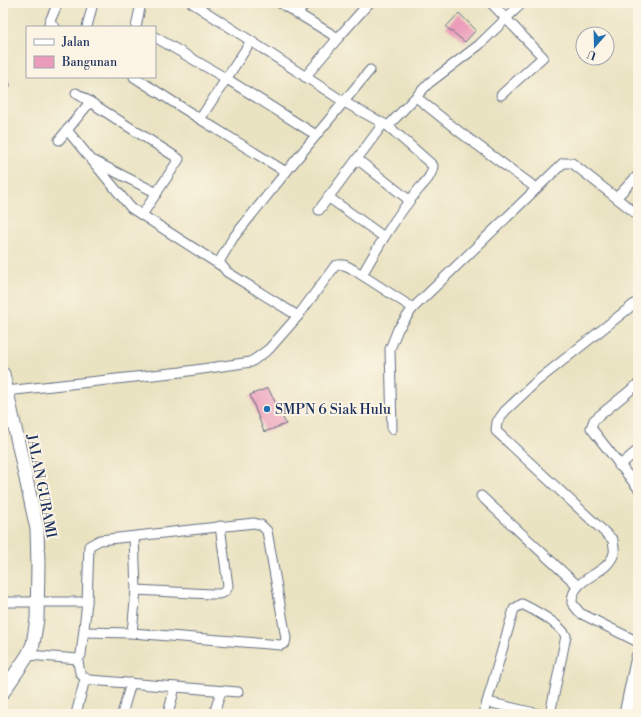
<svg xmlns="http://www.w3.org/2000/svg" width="641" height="717" font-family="'Libre Bodoni',serif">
<rect width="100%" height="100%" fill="#fcf5e5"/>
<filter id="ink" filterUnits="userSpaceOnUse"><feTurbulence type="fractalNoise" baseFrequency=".025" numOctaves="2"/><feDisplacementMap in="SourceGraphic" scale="8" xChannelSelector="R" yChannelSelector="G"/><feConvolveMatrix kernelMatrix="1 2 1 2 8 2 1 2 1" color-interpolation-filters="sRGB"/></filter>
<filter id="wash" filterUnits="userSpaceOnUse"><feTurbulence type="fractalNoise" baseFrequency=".012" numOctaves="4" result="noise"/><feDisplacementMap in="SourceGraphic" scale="16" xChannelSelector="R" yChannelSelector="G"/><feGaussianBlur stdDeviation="0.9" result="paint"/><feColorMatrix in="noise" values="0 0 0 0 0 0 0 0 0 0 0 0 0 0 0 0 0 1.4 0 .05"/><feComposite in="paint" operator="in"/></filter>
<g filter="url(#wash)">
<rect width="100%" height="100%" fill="#eae3c2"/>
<g id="blocks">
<!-- building -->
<g fill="#eb9cba">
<polygon points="459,13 476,30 465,42 446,27"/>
<polygon points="268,388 286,424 264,432 250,395"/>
</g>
</g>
</g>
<g filter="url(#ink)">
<use href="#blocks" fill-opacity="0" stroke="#636e81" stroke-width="1"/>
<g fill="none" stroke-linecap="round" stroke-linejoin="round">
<defs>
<g id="street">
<polyline points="192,3 251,41"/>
<polyline points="280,3 338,38 305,77"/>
<polyline points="491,3 543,57 501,95"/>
<polyline points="297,14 306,3"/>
<polyline points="55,27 49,23 58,3"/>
<polyline points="87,27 93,3"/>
<polyline points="136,27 141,3"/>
<polyline points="155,37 227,79 316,135"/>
<polyline points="338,38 369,3"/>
<polyline points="370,70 286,172 200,119 251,41 344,102 388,126 429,83 479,45 522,3"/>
<polyline points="134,77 200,119"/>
<polyline points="3,81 5,85"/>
<polyline points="76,93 179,159 142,215"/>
<polyline points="416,97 461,133 536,188"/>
<polyline points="67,130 131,208 220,265"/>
<polyline points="59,140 90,102"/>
<polyline points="357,159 409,200"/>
<polyline points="94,161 157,193"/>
<polyline points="286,172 233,238 219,262 227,272 298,316"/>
<polyline points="328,197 384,237"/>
<polyline points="617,197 638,175"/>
<polyline points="319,210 383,124"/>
<path d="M362,275C379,245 396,216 419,189C425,182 432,176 433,166L430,163L388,126"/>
<path d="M638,301L537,381L505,411L497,422L496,431L613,540C613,544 615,549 614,553C608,576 571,576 572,603L580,613L638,642"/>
<polyline points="638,384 594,420 591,428 638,488"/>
<path d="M6,391L181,372L251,362L269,349L298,316L335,266C343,263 347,266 354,270L413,308L563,163H572L638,215"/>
<polyline points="392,429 390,349 398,329 413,308"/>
<polyline points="619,466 638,450"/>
<polyline points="481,496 577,585"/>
<path d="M136,590L211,594C219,594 225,595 228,586L220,526"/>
<polyline points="3,602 87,602 81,655 78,659 28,655"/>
<polyline points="84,632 132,633 281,645 285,643 286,638 267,531 261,525 254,523 100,540 89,546 87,602"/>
<polyline points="132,633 136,590 134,537"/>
<path d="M78,659C79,670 79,677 90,680L238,692"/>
<polyline points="76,714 85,679"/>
<polyline points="122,714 131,683"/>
<polyline points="168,714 175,687"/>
<polyline points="214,714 221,691"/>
<polyline points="484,714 487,702"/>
<path d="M539,714L487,702L514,609L522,604C534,610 560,624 566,636L550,714"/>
</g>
<g id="secondary">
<polyline points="3,374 37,529 38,565 37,619 33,644 28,655 3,692"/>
<polyline points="626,714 638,657"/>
</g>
</defs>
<!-- street casing -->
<use href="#street" stroke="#636e81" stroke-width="11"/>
<!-- secondary casing -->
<use href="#secondary" stroke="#636e81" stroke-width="15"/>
<!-- street -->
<use href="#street" stroke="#fff" stroke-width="9"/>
<!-- secondary -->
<use href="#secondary" stroke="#fff" stroke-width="13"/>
</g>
</g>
<!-- markers -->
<circle fill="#1f6fb2" stroke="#fcf5e5" stroke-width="1.5" cx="267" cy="409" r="4"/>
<g text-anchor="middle" stroke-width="4" stroke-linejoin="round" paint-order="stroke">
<!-- poi labels -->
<g font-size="14" fill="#1b2f5e" stroke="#fcf5e5" text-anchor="start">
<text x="275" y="414">SMPN 6 Siak Hulu</text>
</g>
<!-- street labels -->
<g font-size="14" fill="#1b2f5e" stroke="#fcf5e5">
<text transform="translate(42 486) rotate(79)" y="5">JALAN GURAMI</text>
</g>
</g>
<!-- margin -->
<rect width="641" height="717" fill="none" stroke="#fcf5e5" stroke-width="16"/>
<!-- legend -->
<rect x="26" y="26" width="130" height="52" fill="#fcf5e5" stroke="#a2a6af"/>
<rect x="34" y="39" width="20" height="6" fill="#ffffff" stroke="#a2a6af"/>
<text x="62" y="46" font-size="12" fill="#1b2f5e">Jalan</text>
<rect x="34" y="56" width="20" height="12" fill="#eb9cba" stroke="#a2a6af"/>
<text x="62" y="66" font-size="12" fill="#1b2f5e">Bangunan</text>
<!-- north arrow -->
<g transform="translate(595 46) rotate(200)"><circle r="19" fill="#fcf5e5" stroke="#a2a6af"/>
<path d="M0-3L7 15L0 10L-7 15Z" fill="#1f6fb2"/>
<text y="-6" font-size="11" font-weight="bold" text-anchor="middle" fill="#1b2f5e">U</text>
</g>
</svg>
